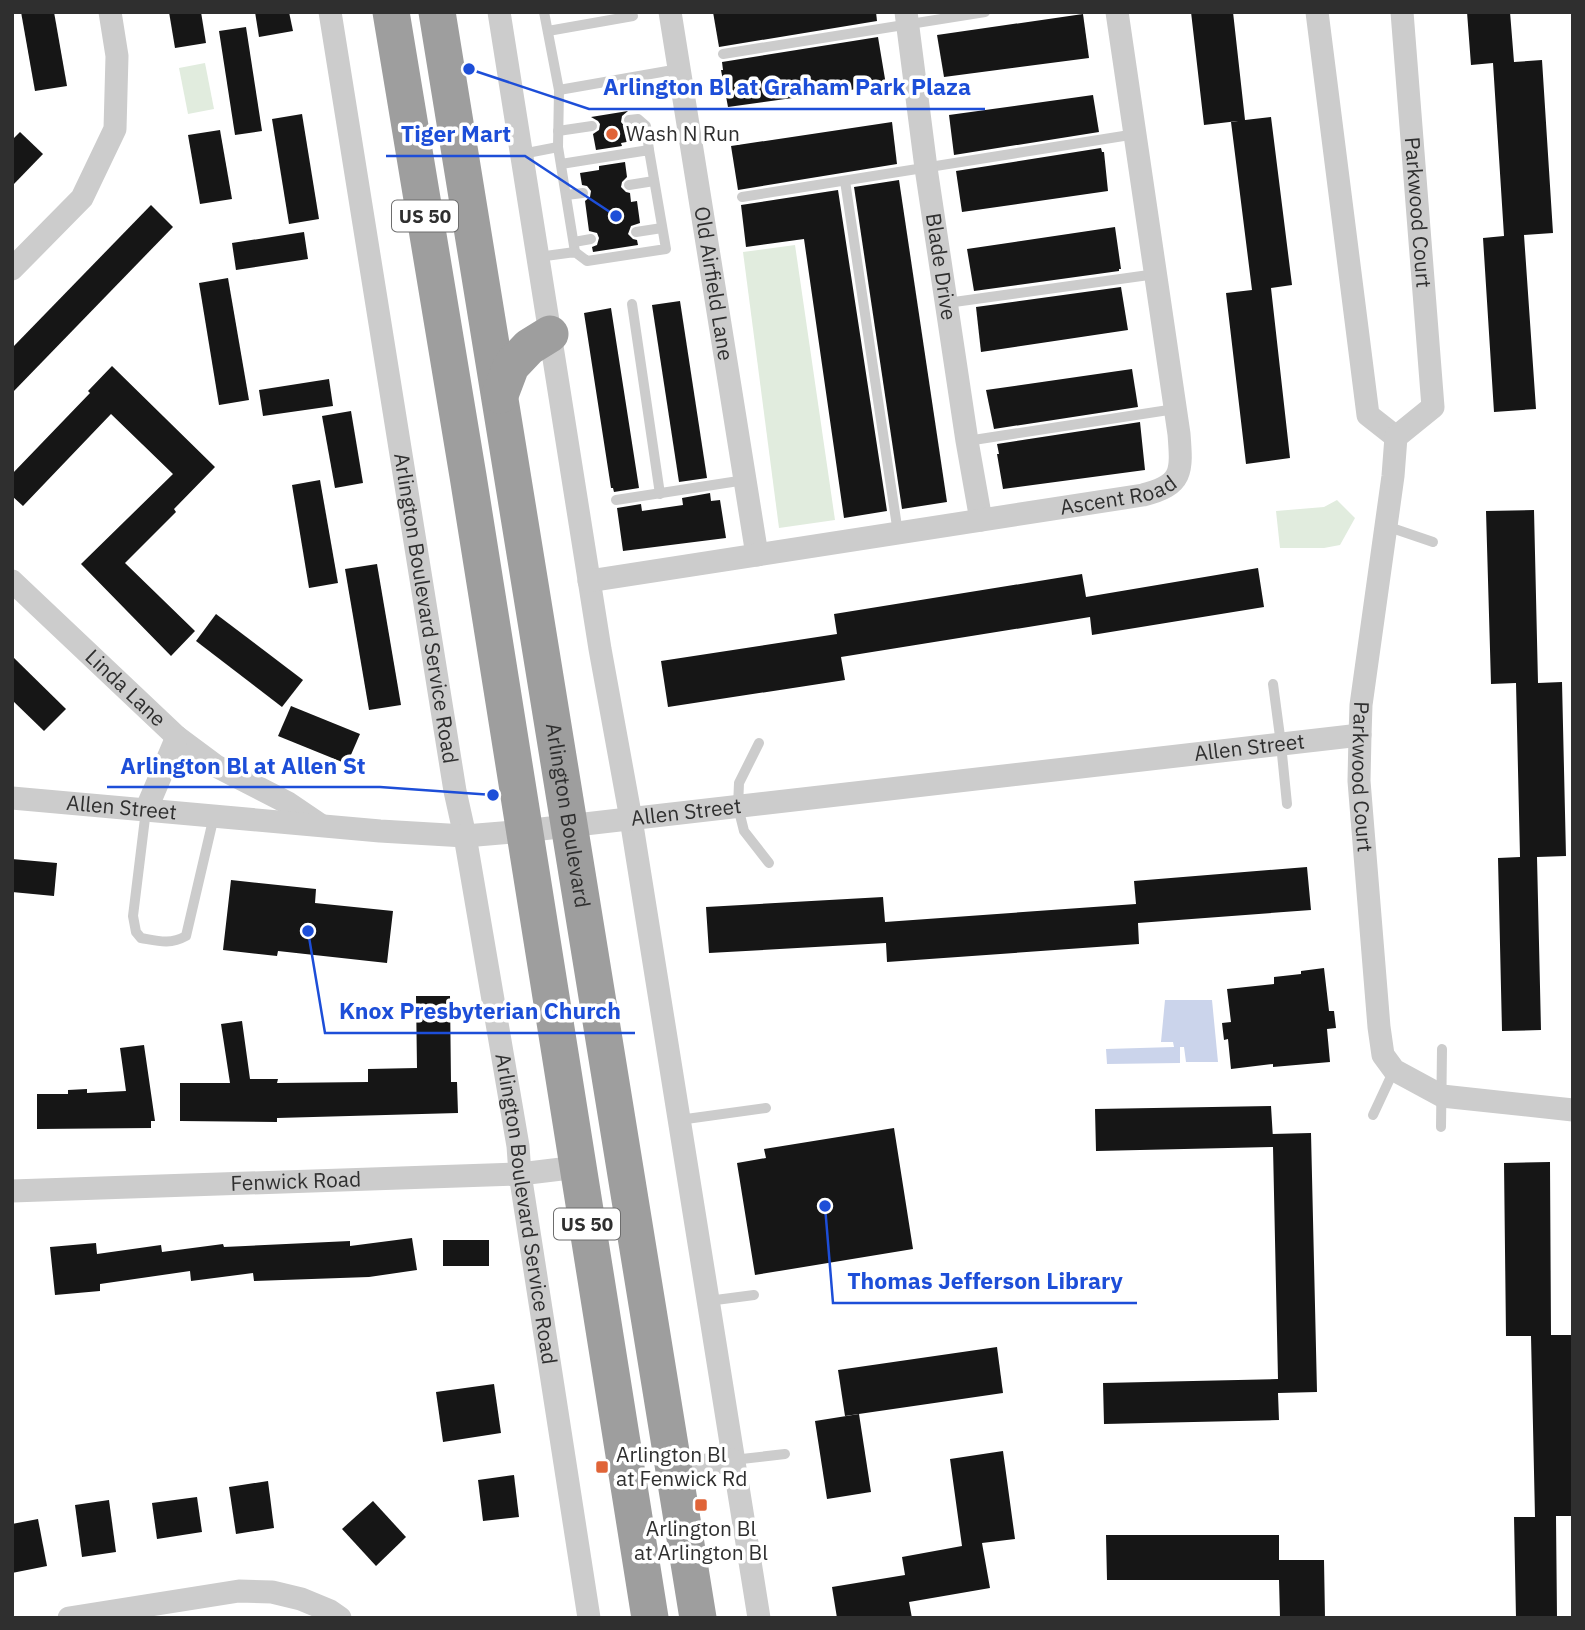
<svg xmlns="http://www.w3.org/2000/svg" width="1585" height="1630" font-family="'IBM Plex Sans',sans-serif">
<rect width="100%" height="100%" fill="#fff"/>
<!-- green -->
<g fill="#e1ecde">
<polygon points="205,63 214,109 188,114 179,68"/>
<polygon points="795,245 835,520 779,528 743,252"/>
<polygon points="1337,500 1355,518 1340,545 1324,548 1280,548 1276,511 1324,507"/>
</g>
<!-- water -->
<polygon fill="#cbd4eb" points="1165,1000 1212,1000 1218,1062 1186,1062 1184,1047 1180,1047 1180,1063 1107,1064 1106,1049 1174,1047 1173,1042 1161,1042"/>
<!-- building -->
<g fill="#161616">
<polygon points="21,12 54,12 67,86 35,91"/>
<polygon points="169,12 201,12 206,43 175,48"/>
<polygon points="255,12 289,12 293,31 259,37"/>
<polygon points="713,12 876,12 877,21 719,47"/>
<polygon points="1191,12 1233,12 1245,120 1271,117 1292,285 1271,288 1290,458 1246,464 1226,293 1252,290 1231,122 1238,121 1204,125"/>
<polygon points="1467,12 1510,12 1514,62 1542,60 1553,233 1524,235 1536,409 1494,412 1483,238 1504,236 1493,63 1471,65"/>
<polygon points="1083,14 1089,58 944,77 937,35"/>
<polygon points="246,27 262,131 235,135 219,31"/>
<polygon points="878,37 886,85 728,107 721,70 723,70 722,62"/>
<polygon points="1093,95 1099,132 954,155 949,115"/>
<polygon points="628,111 622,116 621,122 625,127 630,128 632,141 621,143 622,146 596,150 593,134 599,130 600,124 598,121 591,117"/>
<polygon points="302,114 319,219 289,224 272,119"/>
<polygon points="892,122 897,164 738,190 731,146"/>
<polygon points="220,130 232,199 200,204 188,135"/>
<polygon points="20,132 43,154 12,186 12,140"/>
<polygon points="1101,148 1102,152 1104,152 1108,191 962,212 956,171"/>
<polygon points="625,162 627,177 622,182 621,187 626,192 630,193 631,202 637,201 640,223 631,226 628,234 633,239 637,240 638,245 593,252 592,247 597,245 599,238 597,233 589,231 585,201 590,197 591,191 587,186 582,185 580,173 599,170 599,166"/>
<polygon points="899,180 947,502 902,509 854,187"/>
<polygon points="838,190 887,511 844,518 804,239 746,247 741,205"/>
<polygon points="151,205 173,227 12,393 12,348"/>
<polygon points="1115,227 1121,269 1119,269 1119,271 974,291 967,249"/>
<polygon points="304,232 308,259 236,270 232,243"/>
<polygon points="228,278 249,400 219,405 199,283"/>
<polygon points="1121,287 1128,330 981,352 976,307"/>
<polygon points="680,301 707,478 679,482 652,305"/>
<polygon points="611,308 639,488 614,492 613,488 611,488 584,313"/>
<polygon points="112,366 215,467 174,509 176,512 125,563 195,631 171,656 81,564 173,474 111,414 23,506 12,496 12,474 90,393 88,391"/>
<polygon points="1132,369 1138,407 994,429 986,390"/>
<polygon points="329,379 333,406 263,416 259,390"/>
<polygon points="351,411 363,483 335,488 322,416"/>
<polygon points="1140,422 1145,470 1003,489 997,454 999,454 997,444"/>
<polygon points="320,480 338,583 309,588 292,485"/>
<polygon points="710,493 711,501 720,500 726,538 623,551 617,508 641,504 642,511 683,505 682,498"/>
<polygon points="1534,510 1538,683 1562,682 1566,856 1537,857 1541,1030 1502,1031 1498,858 1520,857 1516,683 1491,684 1486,511"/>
<polygon points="377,564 401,705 369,710 345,569"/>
<polygon points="1258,568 1264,607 1092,635 1090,617 841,657 845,680 668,707 661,661 837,634 834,614 1082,574 1086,597"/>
<polygon points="216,614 303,680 282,707 196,641"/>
<polygon points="12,656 66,709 44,731 12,700"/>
<polygon points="291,706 360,734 347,764 278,736"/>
<polygon points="12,859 57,863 54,896 12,892"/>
<polygon points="1307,867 1311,910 1138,923 1139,944 887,962 886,943 709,953 706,907 883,897 885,922 1136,904 1134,881"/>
<polygon points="231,880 316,889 315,903 393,911 387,963 278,951 277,956 223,950"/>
<polygon points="1324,968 1329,1011 1334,1011 1336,1028 1327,1029 1330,1062 1273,1067 1273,1064 1231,1069 1228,1039 1224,1040 1222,1023 1231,1022 1227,989 1274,984 1274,977 1301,974 1301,971"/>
<polygon points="416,996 450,996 451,1082 457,1082 458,1113 277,1118 277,1122 180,1121 180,1083 230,1083 221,1024 242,1021 250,1079 278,1079 277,1083 368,1082 368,1069 417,1068"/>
<polygon points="144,1045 155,1121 151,1121 151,1128 37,1129 37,1094 68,1094 68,1090 87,1089 87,1093 126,1091 120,1048"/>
<polygon points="1271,1106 1273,1139 1272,1134 1311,1133 1317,1392 1278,1393 1279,1420 1104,1424 1103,1383 1278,1379 1273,1147 1096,1151 1095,1109"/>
<polygon points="894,1128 913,1249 755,1275 737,1163 766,1158 764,1149"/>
<polygon points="1550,1162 1551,1335 1573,1335 1573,1516 1556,1516 1557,1618 1516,1618 1514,1517 1535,1517 1531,1336 1506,1336 1504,1163"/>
<polygon points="412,1238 417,1270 369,1277 254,1281 253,1273 191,1281 190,1271 100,1284 100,1291 55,1295 50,1247 96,1243 97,1254 161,1245 162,1252 223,1244 224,1247 350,1241 350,1246"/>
<rect x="443" y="1240" width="46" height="26"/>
<polygon points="997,1347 1003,1393 845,1416 838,1370"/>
<polygon points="494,1384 501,1433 443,1442 436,1392"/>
<polygon points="859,1414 871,1492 827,1499 815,1421"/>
<polygon points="1003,1451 1015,1539 982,1543 990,1588 909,1602 912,1618 837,1618 832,1587 905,1575 902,1557 962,1546 950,1459"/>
<polygon points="514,1475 519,1517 483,1521 478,1480"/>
<polygon points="268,1481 274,1528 236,1534 229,1487"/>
<polygon points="197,1497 202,1532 157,1539 152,1503"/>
<polygon points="109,1500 116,1552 82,1557 75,1505"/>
<polygon points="373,1501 406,1537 376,1566 342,1529"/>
<polygon points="38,1519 47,1566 12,1573 12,1524"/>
<polygon points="1106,1535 1279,1535 1279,1560 1324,1560 1325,1618 1280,1618 1279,1580 1107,1580"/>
</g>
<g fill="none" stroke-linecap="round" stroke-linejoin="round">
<!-- service -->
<g stroke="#ccc" stroke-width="10">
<polyline points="544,12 559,90 558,147 575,252"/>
<polyline points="548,31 633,16"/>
<polyline points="723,54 985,12"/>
<polyline points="559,90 679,69"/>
<polyline points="629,120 638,119 646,126 649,150"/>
<polyline points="558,131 592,126"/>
<polyline points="522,154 558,147"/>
<polyline points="845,181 898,533"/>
<polyline points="629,185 654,181"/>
<polyline points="566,195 583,193"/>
<polyline points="742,197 1136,134"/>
<polyline points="636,232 662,228"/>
<polyline points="574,242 591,239"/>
<polyline points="538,257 575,252 587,261 666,249 649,150 561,164"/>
<polyline points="947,303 1156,274"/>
<polyline points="632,304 660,494"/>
<polyline points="967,441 1175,409"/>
<polyline points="616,500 745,480"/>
<polyline points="1386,526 1433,542"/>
<polyline points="1273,684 1281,744 1287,804"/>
<polyline points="759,743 739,783 738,807 744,831 769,863"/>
<path d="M146,810L133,916L136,932L141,938C158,941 170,945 186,936L214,816"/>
<polyline points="1373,1115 1394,1070"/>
<polyline points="679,1120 766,1108"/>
<polyline points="1441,1127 1442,1049"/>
<polyline points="708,1301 754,1295"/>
<polyline points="733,1460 785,1454"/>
</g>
<!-- minor -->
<g stroke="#ccc" stroke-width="23">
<path id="s1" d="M330,12L455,791L465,836L518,1146L520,1174L589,1618"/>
<polyline points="499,12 600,649 631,819 759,1618"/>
<path id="s2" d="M670,12L757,555"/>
<path id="s3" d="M906,12L926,168L967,441L981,520"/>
<polyline points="1317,12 1368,415 1396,437"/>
<path id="s4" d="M1402,12L1433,407L1396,437L1393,476L1361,705L1360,735L1359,781L1379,1027L1383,1055L1394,1070L1442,1096L1573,1110"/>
<polyline points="12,269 82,198 115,129 117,56 110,12"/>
<path id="s5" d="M12,581L177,737L216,766L288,803L319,824"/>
<path id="s6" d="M589,581L1143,495C1183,485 1182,472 1179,434L1117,12"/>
<path id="s7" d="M12,798L380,831L465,836L524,831L1360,735"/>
<polyline points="146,810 177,737"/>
<path id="s8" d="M12,1191L520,1174L578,1167"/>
<polyline points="674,1471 733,1460"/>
<polyline points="69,1618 239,1591 272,1592 301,1599 330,1611 340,1618"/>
</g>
<!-- trunk -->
<g stroke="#9e9e9e" stroke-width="37">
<polyline points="391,12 468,476 650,1618"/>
<path id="s9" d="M437,12L698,1618"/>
<polyline points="500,395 511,366 529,347 550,334"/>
</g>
</g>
<!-- markers -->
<g fill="#e06438" stroke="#fff" stroke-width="2.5">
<circle cx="612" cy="134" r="7"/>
<rect x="595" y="1460" width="14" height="14" rx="3.5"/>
<rect x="694" y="1498" width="14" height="14" rx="3.5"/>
</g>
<g text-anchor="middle" stroke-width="7" stroke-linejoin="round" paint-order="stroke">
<!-- shield labels -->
<g fill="#fff" stroke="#6d6d6d" stroke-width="2">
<rect x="392" y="200.5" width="66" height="31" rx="5"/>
<rect x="554" y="1208.5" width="66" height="31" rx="5"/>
</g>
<g font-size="19" font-weight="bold" fill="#2f2f2f">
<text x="425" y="223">US 50</text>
<text x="587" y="1231">US 50</text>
</g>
<!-- poi labels -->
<g font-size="21" fill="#2f2f2f" stroke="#fff" text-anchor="start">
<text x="626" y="141">Wash N Run</text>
<text x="616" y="1462">Arlington Bl<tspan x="616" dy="24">at Fenwick Rd</tspan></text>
<text x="701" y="1536" text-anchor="middle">Arlington Bl<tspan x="701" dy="24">at Arlington Bl</tspan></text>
</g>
<!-- street labels -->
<g font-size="21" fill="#2f2f2f" stroke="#fff">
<text dy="7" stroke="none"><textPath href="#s4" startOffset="201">Parkwood Court</textPath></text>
<text dy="7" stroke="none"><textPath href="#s3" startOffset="257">Blade Drive</textPath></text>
<text dy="7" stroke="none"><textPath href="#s2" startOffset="275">Old Airfield Lane</textPath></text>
<text dy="7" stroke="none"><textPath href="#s6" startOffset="536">Ascent Road</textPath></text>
<text dy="7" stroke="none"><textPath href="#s1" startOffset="604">Arlington Boulevard Service Road</textPath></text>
<text dy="7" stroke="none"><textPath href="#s5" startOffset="156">Linda Lane</textPath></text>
<text dy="7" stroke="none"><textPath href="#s7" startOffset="1244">Allen Street</textPath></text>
<text dy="7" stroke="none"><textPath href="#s4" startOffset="786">Parkwood Court</textPath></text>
<text dy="7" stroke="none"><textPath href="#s7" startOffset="110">Allen Street</textPath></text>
<text dy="7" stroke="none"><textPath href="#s7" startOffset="677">Allen Street</textPath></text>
<text dy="7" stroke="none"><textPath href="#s9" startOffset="814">Arlington Boulevard</textPath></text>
<text dy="7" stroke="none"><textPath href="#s8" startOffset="284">Fenwick Road</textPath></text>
<text dy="7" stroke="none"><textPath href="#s1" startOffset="1213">Arlington Boulevard Service Road</textPath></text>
</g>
</g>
<!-- callouts -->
<path fill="none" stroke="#1d4ed8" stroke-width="2.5" d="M469 69L589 109H985M616 216L525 156H386M493 795L380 787H107M308 931L325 1033H635M825 1206L833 1303H1137"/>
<g fill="#1d4ed8" stroke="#fff" stroke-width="2.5">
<circle cx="469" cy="69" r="7"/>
<circle cx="616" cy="216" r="7"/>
<circle cx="493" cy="795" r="7"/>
<circle cx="308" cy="931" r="7"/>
<circle cx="825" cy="1206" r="7"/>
</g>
<g font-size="23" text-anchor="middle" font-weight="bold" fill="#1d4ed8" stroke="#fff" stroke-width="7" stroke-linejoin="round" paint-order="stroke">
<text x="787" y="95">Arlington Bl at Graham Park Plaza</text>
<text x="456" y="142">Tiger Mart</text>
<text x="243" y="774">Arlington Bl at Allen St</text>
<text x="480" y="1019">Knox Presbyterian Church</text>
<text x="985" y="1289">Thomas Jefferson Library</text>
</g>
<!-- border -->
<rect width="1585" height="1630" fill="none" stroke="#2f2f2f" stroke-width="28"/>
</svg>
